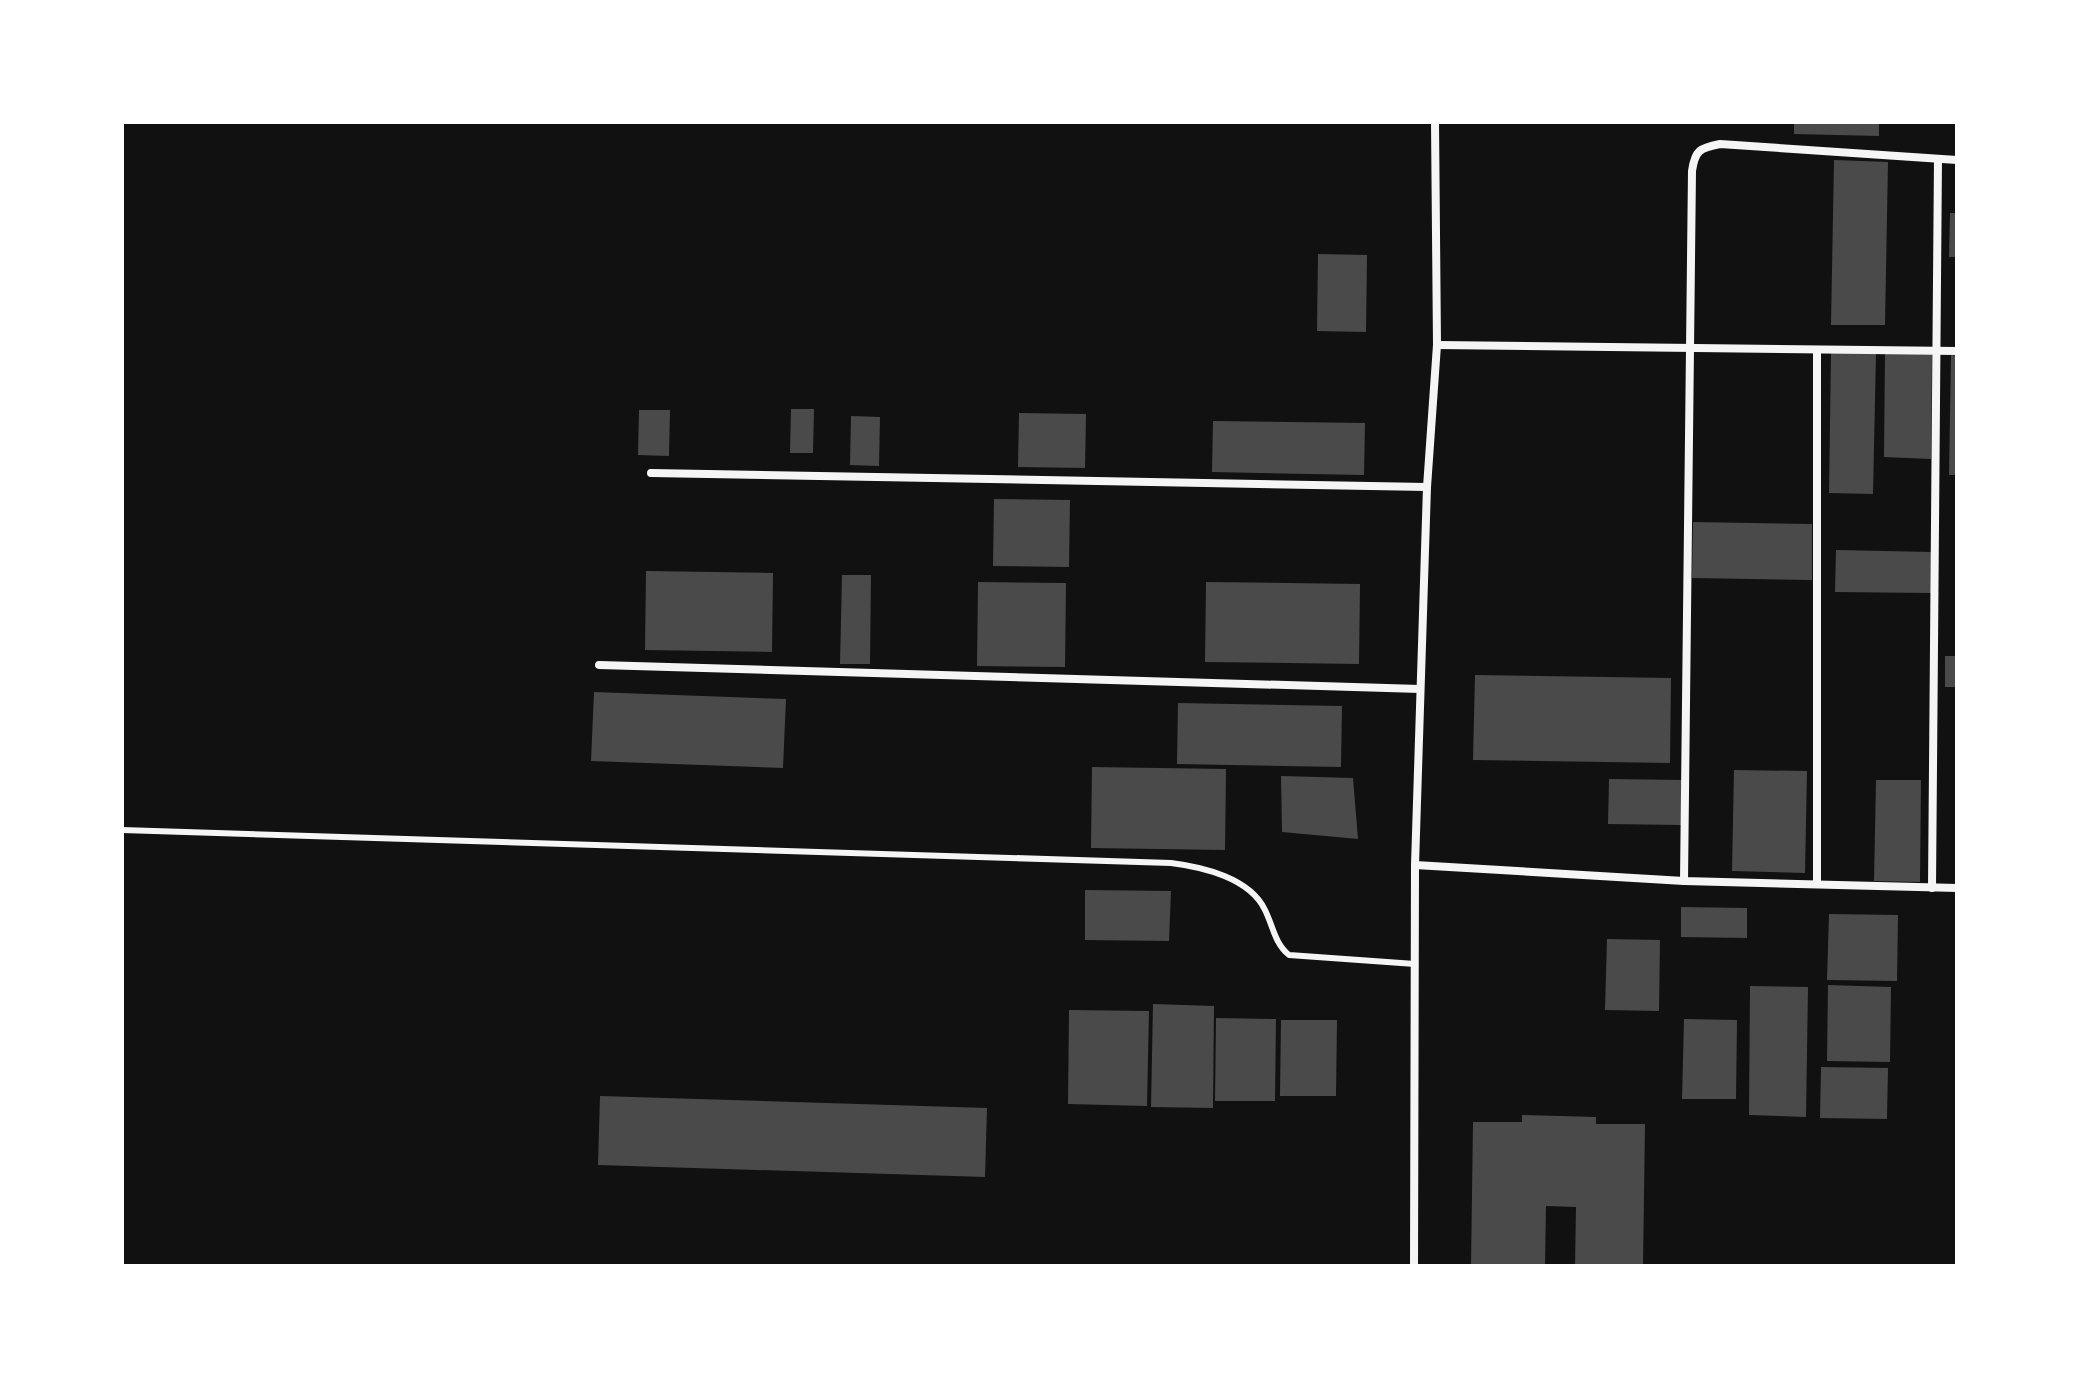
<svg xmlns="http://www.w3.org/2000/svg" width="2079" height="1388" font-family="'Work Sans',sans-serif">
<rect width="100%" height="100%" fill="#111"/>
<!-- building -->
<g fill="#4a4a4a">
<polygon points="1794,122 1879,122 1879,136 1794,134"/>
<polygon points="1834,160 1888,162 1885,325 1831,325"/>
<polygon points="1950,213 1957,213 1957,257 1949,257"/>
<polygon points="1318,254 1367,255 1366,332 1317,331"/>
<polygon points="1831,353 1876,353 1873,494 1829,493"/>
<polygon points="1885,353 1932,354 1931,459 1884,457"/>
<polygon points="1951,355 1957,356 1957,475 1949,475"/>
<polygon points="791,409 814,409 813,453 790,453"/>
<polygon points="639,410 670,410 669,456 638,455"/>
<polygon points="1019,413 1086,414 1085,468 1018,467"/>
<polygon points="851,416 880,417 879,466 850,465"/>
<polygon points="1213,421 1365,423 1364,475 1212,472"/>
<polygon points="994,499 1070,500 1069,567 993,566"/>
<polygon points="1693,522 1812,524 1812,580 1692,578"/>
<polygon points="1836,550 1932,552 1931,593 1835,592"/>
<polygon points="646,571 773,573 772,652 645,650"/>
<polygon points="842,575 871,575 870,664 840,664"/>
<polygon points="978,582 1066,583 1065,667 977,666"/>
<polygon points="1206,582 1360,584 1359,664 1205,662"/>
<rect x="1945" y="656" width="12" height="31"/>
<polygon points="1475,675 1671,678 1670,763 1473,760"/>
<polygon points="594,692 786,699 783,768 591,761"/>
<polygon points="1178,703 1342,706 1341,767 1177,764"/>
<polygon points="1092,767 1226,769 1225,850 1091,848"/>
<polygon points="1734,770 1807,771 1805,873 1732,871"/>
<polygon points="1281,776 1353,778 1358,839 1282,832"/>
<polygon points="1609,779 1682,780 1681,825 1608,824"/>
<polygon points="1876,780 1921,780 1920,882 1874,881"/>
<polygon points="1085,890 1171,891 1169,941 1085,940"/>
<polygon points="1681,907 1747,908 1747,938 1681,937"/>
<polygon points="1829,914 1898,915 1897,981 1827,980"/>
<polygon points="1607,939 1660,940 1659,1011 1605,1010"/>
<polygon points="1828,985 1891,987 1890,1062 1827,1061"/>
<polygon points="1750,986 1808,987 1806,1117 1749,1115"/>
<polygon points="1153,1004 1214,1006 1213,1108 1151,1107"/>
<polygon points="1069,1010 1149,1011 1147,1106 1068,1104"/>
<polygon points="1216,1018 1276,1019 1275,1101 1215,1101"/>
<polygon points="1684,1019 1737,1020 1736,1099 1682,1099"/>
<polygon points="1281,1020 1337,1020 1336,1096 1280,1096"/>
<polygon points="1821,1067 1888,1068 1887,1119 1820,1118"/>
<polygon points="600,1096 987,1108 985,1177 598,1165"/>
<polygon points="1522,1115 1596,1117 1596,1124 1645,1124 1643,1266 1575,1266 1576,1207 1546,1206 1545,1266 1471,1266 1473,1122 1522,1122"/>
</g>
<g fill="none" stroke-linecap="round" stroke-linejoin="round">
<!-- service -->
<path stroke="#f5f5f5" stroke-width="6" d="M122,830L1171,863C1203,867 1250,878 1265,910C1273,926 1275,944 1289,955L1415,964"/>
<!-- minor -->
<g stroke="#f5f5f5" stroke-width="8">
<polyline points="1437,345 1957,351"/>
<polyline points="1817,350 1817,884"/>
<polyline points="651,473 1427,487"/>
<polyline points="599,665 1420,689"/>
<polyline points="1415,865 1684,881 1957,888"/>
<path d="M1684,881L1692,171C1695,150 1700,148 1720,144L1957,160"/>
<polyline points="1932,888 1938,159"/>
<polyline points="1414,1266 1415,865 1427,487 1437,345 1435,122"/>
</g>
</g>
<!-- border -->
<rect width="2079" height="1388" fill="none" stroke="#ffffff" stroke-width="248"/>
</svg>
